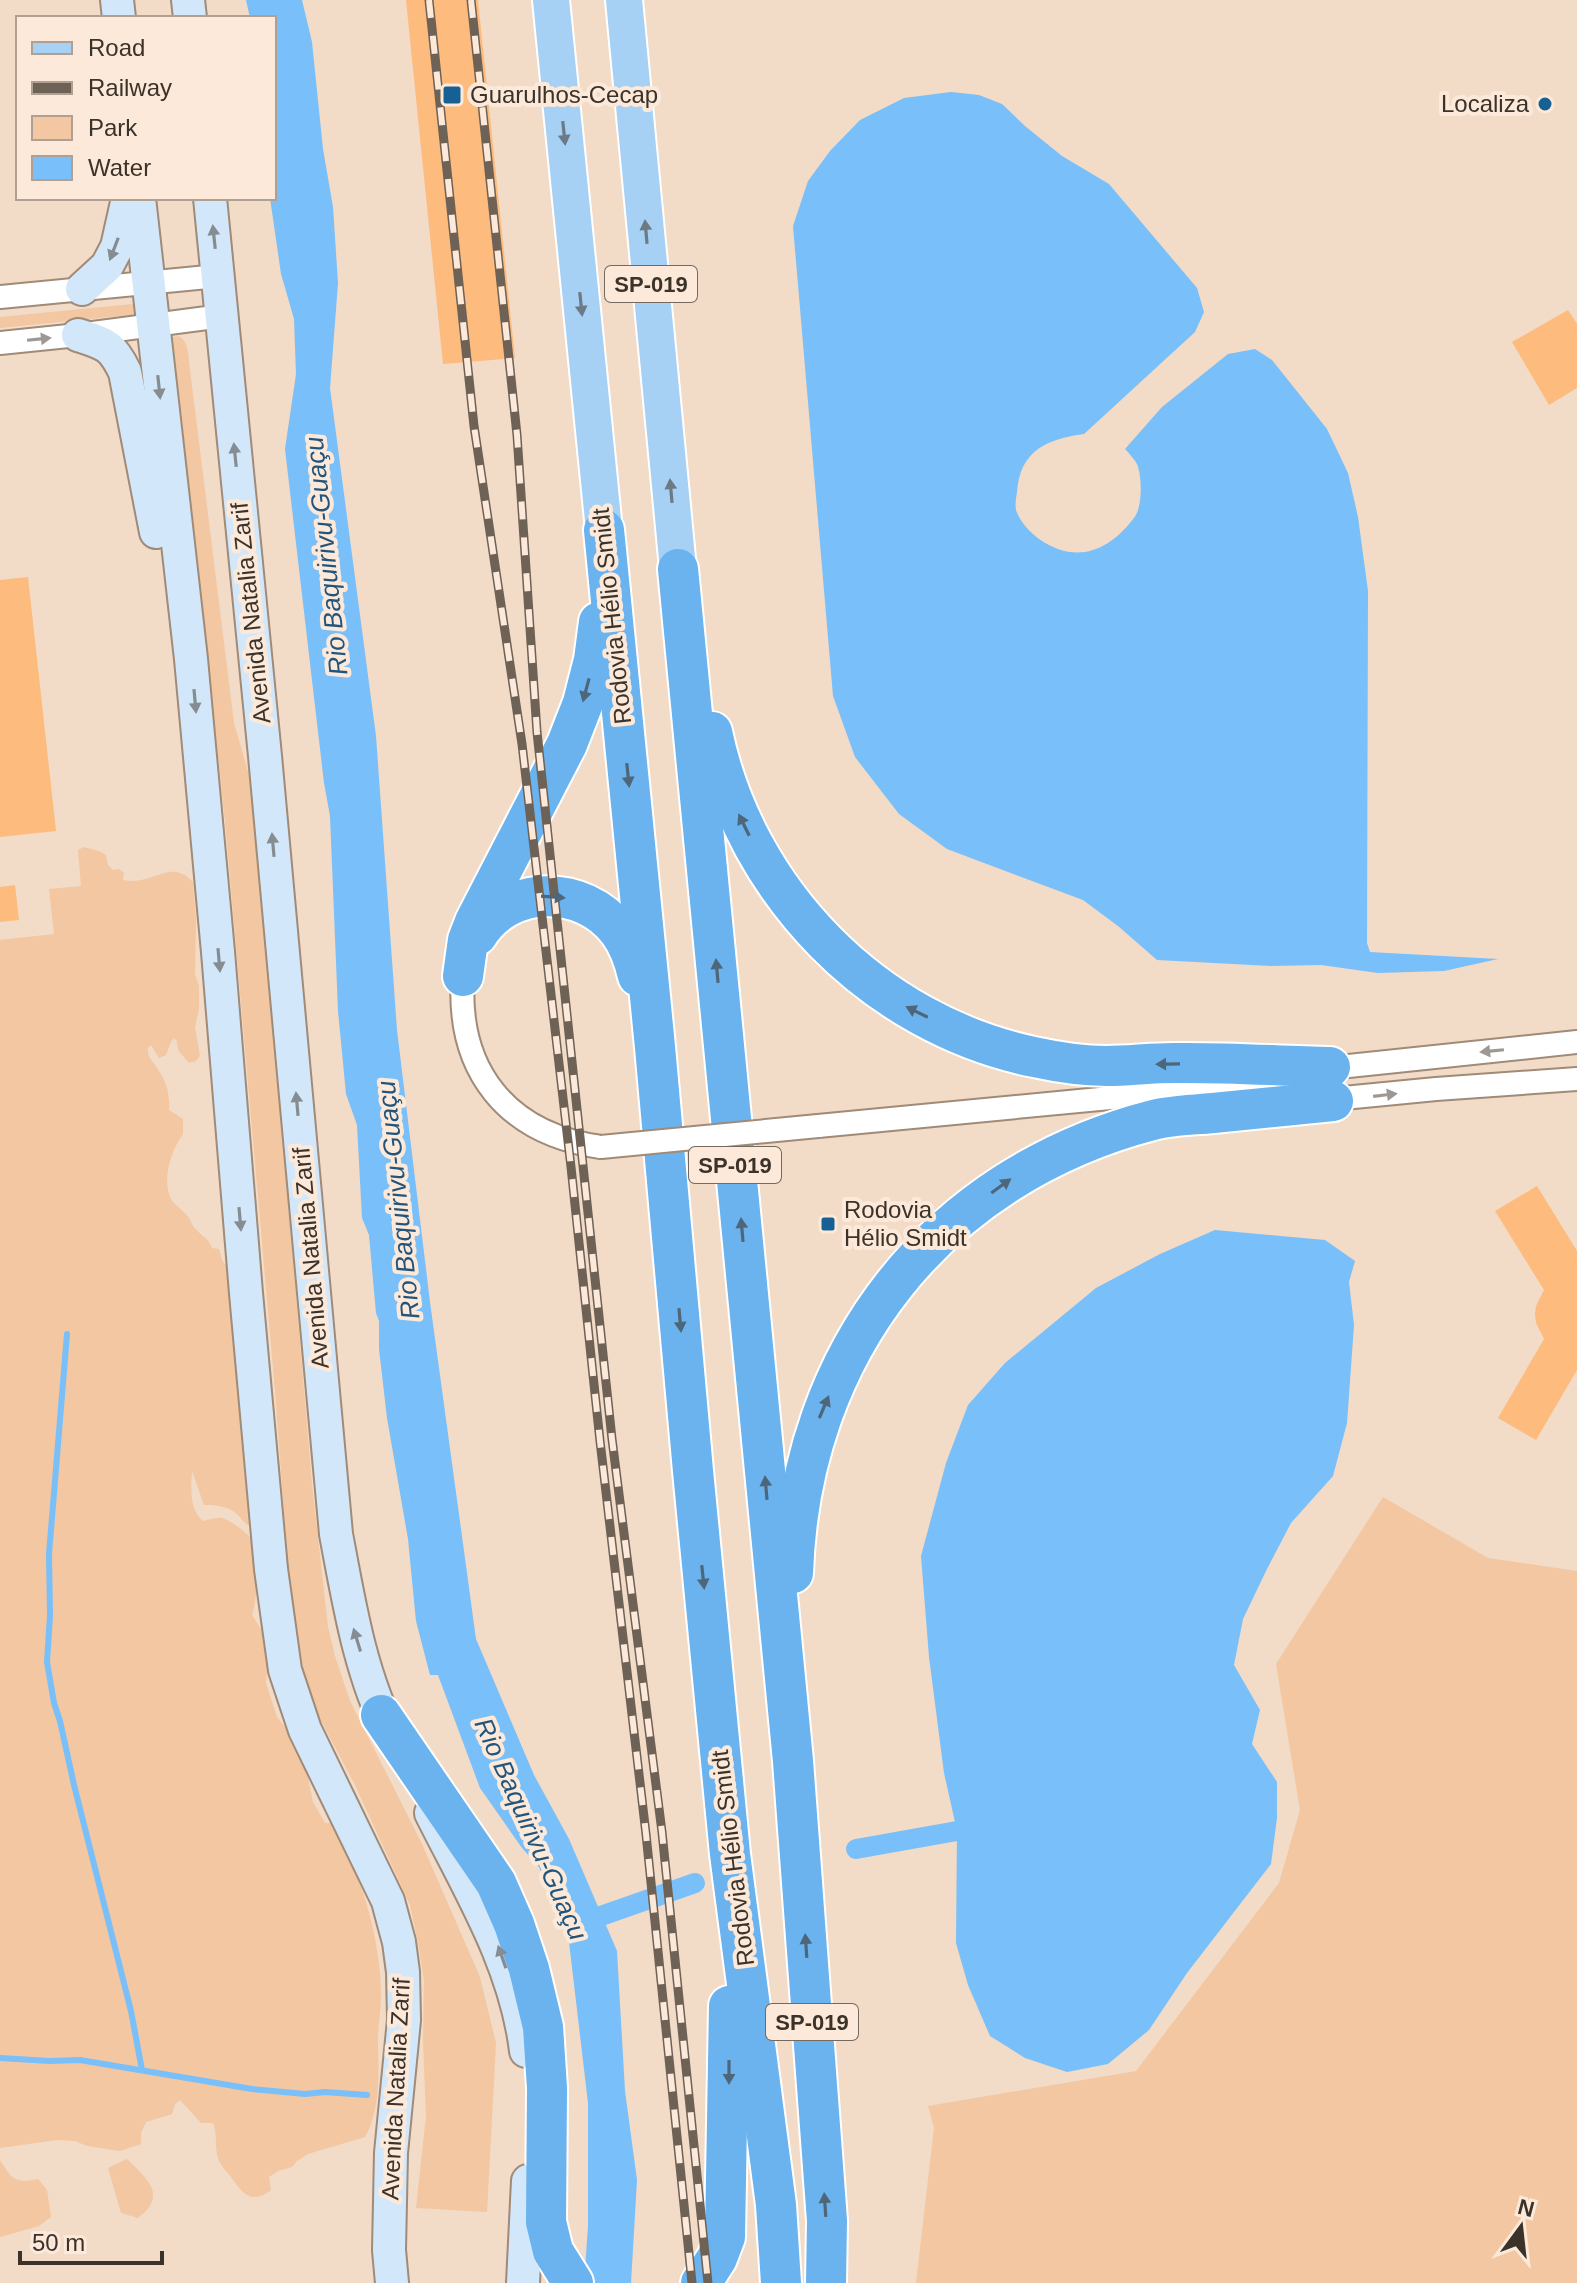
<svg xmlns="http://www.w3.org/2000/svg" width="1577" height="2283" font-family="Arial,sans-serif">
<rect width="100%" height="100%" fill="#f2dbc7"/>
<!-- green -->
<g fill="#f2c7a1">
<polygon points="133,304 138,304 139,314 0,328 0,317"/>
<path d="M178,336C190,341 188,358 190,370L234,723L253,789L312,1484L328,1627L335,1656L350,1701L422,1844L480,1977L496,2043L487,2212L416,2208L426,2116L423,2042L424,1981L419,1948L410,1905L355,1785L318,1715L304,1675L289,1579L275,1391L225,821L173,337Z"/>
<path d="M84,847L99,851L106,855L108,865L113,870L119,869L124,873L123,880C153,887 169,857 193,882L196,919L195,974L199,986V1009L195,1027L200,1056L196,1061L189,1063L178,1050L177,1041L174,1038L171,1042L166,1055L159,1058L151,1045L148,1048C147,1059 154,1062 159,1071C167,1083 170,1096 169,1110L183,1119V1134C172,1149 163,1175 169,1194C172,1205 183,1209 189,1218C193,1224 191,1225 196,1229C202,1237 209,1238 212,1248L219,1249L222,1260L228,1268L247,1495L253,1514L252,1524L248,1525C244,1523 242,1519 238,1515C229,1506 216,1505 204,1505L192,1471C191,1487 189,1510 203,1521C209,1520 216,1517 222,1518C230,1520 248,1533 252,1540C259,1557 258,1598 252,1615L264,1634L268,1656L266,1683L277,1717L293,1737L304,1759L313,1802L325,1823H337C360,1877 381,1937 381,1996C381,2013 377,2029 378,2046C379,2075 380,2111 365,2137L308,2154L297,2161L292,2167L278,2171L269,2177L271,2190C251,2205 243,2194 231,2177C227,2172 222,2167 219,2161C214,2148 218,2135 213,2123H201L180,2100L175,2104L172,2114L146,2122L141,2133V2144L120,2151L87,2146L75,2141L57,2140L0,2148V940L54,934L49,889L81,886L78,850Z"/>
<polygon points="1383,1497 1488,1558 1577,1571 1577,2283 916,2283 934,2128 928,2106 1136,2071 1279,1883 1300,1810 1276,1664"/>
<path d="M127,2159C146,2178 169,2195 138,2218L121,2213L108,2168Z"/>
<path d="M0,2160C12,2179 14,2184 38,2179L47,2190L51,2217L39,2226L0,2237Z"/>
</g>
<!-- water -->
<g fill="#79bff9">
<polygon points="246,0 302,0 312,42 323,149 333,207 338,283 330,388 376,736 397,1030 430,1302 476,1639 534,1775 569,1839 617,1951 625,2091 637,2180 631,2283 584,2283 588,2226 588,2103 569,1942 539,1867 522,1848 480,1788 438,1675 430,1675 416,1621 408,1539 387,1418 379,1349 379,1321 376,1313 369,1235 362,1218 357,1125 346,1094 338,1011 330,816 324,783 285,449 296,374 294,319 281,274 270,198 274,198 274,18 250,18"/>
<path d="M951,92L979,95L1002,104L1025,126L1062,156L1109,184L1197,288L1204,312L1195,332L1084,434C1046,439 1020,451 1017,492C1016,498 1015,505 1016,510C1020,522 1030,532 1039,539C1076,565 1109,551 1134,518C1143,507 1142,476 1137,464C1134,459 1129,453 1125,449L1162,407L1228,354L1255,349L1272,360L1327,429L1348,473L1358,517L1368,591L1367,943L1370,952L1498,959L1444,971L1378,973L1321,965L1271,966L1157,960L1118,926L1083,900L947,849L899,814L855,757L833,696L793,226L808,181L830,151L860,120L904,98Z"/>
<polygon points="1215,1230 1325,1240 1355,1261 1349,1282 1354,1325 1347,1423 1333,1476 1291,1523 1266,1571 1243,1619 1234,1665 1260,1710 1252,1744 1277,1782 1277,1818 1271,1864 1187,1973 1149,2030 1108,2064 1067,2072 1025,2058 990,2036 968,1985 956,1943 957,1831 944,1773 929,1657 921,1556 946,1463 968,1405 1005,1363 1096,1288 1160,1254"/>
</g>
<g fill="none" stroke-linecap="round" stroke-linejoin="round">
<!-- stream -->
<g stroke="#79bff9" stroke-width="6">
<polyline points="67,1334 49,1554 50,1616 47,1662 54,1703 60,1721 74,1785 131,2011 142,2070"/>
<polyline points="0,2058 50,2061 80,2060 252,2089 305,2094 325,2092 367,2095"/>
</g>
<!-- canal -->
<g stroke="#79bff9" stroke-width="20">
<polyline points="856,1849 957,1831"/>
<polyline points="578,1924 695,1883"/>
</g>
</g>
<!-- building -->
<g fill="#fdbb7d">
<polygon points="406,0 478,0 515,358 443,364"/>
<polygon points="1568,310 1577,324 1577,388 1549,405 1512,342"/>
<polygon points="28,577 56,831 0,837 0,580"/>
<polygon points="15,885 19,920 0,922 0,887"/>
<polygon points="1537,1186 1577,1251 1577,1370 1536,1440 1498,1418 1544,1339 1536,1323 1535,1314 1536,1306 1544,1290 1495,1211"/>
</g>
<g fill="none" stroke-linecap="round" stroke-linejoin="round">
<defs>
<g id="minor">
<polyline points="0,297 218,276"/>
<polyline points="0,343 78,335 222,316"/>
<path d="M463,976C456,1071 507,1134 601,1147"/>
<polyline points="1320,1069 1577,1042"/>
<polyline points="1323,1100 1436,1089 1577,1079"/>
<polyline points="818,1126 1152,1094 1254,1079"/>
</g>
<g id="secondary">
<polyline points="117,0 119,18"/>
<polyline points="188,0 190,18"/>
<polyline points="139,198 191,659 218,952 246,1293 271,1569 285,1670 305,1730 388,1901 399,1942 403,1972 404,2020 391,2153 389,2250 392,2283"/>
<path d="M210,198L265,756L336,1534C349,1603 360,1674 392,1736"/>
<polyline points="82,289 107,266 117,247 128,198"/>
<path d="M78,335C106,344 112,345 125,372L156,532"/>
<path d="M431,1813C469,1889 516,1965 526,2051"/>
<polyline points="523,2283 528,2181"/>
</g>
<g id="primary">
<polyline points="551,0 604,530"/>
<polyline points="624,0 678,569"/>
</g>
<g id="motorway">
<polyline points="604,530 655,1047 693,1471 730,1854 776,2205 781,2283"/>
<polyline points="678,569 793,1761 827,2221 826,2283"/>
<path d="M712,732C745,892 874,1024 1034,1057C1057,1062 1083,1066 1106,1066C1128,1066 1151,1063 1173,1063C1225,1062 1278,1066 1330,1067"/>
<path d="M477,935C509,884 583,884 619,931C629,944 634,959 638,976"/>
<polyline points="463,976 468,940 475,922 567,744 583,703 594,660 599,622"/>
<path d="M793,1573C800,1351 937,1176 1153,1120C1172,1115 1193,1115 1213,1113C1253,1109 1293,1105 1333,1101"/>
<polyline points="381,1715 496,1883 514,1924 529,1969 543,2027 547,2088 546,2222 553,2251 573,2283"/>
<polyline points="701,2283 717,2258 725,2237 729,2006"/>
</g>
</defs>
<!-- minor casing -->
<use href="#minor" stroke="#a08a78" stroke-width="26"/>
<!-- secondary casing -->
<use href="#secondary" stroke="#a08a78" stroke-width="36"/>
<!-- primary casing -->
<use href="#primary" stroke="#fff" stroke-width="40"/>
<!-- motorway casing -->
<use href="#motorway" stroke="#fff" stroke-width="44"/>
<!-- minor -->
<use href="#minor" stroke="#fff" stroke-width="22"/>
<!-- secondary -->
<use href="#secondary" stroke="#d2e8fa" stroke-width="32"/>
<!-- primary -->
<use href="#primary" stroke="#a6d1f5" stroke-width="36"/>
<!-- motorway -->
<use href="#motorway" stroke="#6ab3ef" stroke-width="40"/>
<defs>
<g id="rail">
<polyline points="429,0 474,426 522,744 571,1167 600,1441 646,1834 692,2283"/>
<polyline points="471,0 517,435 537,732 612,1439 662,1832 708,2283"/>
</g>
</defs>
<!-- rail casing -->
<use href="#rail" stroke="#6e6155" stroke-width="9"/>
<!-- rail -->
<use href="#rail" stroke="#fce9d9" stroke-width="6" stroke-dasharray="18" stroke-linecap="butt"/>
<defs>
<polyline id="minor-bridge" points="601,1147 818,1126"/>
</defs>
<!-- minor-bridge casing -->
<use href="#minor-bridge" stroke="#a08a78" stroke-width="26" stroke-linecap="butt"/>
<!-- minor-bridge -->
<use href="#minor-bridge" stroke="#fff" stroke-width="22"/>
</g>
<!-- one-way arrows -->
<defs><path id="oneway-solid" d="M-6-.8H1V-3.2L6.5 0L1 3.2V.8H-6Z" transform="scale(2)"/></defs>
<g fill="#6b7a85">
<use href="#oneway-solid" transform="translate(564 133) rotate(84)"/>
<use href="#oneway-solid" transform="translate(646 232) rotate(-95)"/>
<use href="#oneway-solid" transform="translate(581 304) rotate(84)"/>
<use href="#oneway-solid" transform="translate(671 491) rotate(-95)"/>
</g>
<g fill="#868d92">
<use href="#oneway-solid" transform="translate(214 237) rotate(-96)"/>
<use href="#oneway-solid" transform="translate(114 249) rotate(111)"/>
<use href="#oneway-solid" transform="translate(159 387) rotate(84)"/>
<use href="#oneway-solid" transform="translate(235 455) rotate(-96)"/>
<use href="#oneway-solid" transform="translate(195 701) rotate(85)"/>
<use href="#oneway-solid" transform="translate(273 845) rotate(-95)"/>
<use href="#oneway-solid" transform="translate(219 960) rotate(85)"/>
<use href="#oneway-solid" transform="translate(297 1104) rotate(-95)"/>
<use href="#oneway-solid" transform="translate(240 1219) rotate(85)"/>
<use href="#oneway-solid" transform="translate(357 1640) rotate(-107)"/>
<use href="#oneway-solid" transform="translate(502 1957) rotate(-109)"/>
</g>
<g fill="#9d9894">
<use href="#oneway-solid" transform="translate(39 339) rotate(-6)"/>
<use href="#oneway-solid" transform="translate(1492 1051) rotate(174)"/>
<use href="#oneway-solid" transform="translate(1385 1095) rotate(-7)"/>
</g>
<g fill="#4e6679">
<use href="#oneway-solid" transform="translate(586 690) rotate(105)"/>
<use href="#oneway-solid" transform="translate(628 775) rotate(84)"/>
<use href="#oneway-solid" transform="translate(744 825) rotate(-116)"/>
<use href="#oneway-solid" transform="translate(553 897) rotate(4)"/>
<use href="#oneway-solid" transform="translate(717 971) rotate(-95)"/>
<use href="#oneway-solid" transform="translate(917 1012) rotate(-154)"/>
<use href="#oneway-solid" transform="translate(1168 1064) rotate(179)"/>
<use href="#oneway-solid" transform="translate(1001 1186) rotate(-36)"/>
<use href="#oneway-solid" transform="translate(742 1230) rotate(-95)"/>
<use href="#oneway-solid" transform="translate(680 1320) rotate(85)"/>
<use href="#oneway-solid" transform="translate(824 1407) rotate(-67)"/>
<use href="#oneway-solid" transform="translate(766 1488) rotate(-95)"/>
<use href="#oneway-solid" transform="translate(703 1577) rotate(84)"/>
<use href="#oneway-solid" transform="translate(806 1946) rotate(-94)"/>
<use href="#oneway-solid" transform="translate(729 2072) rotate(90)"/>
<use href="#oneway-solid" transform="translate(825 2205) rotate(-94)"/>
</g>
<!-- markers -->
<g fill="#176094" stroke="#fce9d9" stroke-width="3">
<rect x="442" y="85" width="20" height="20" rx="4"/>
<circle cx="1545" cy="104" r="8"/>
<rect x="820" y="1216" width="16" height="16" rx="4"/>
</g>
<g text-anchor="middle" stroke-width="8" stroke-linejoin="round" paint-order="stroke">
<!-- shield labels -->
<g fill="#fce9d9" stroke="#75695e" stroke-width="2">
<rect x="605" y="266" width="92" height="36" rx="6"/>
<rect x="689" y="1147" width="92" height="36" rx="6"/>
<rect x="766" y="2004" width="92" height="36" rx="6"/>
</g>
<g font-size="22" font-weight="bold" fill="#3b322a">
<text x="651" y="292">SP-019</text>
<text x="735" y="1173">SP-019</text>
<text x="812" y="2030">SP-019</text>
</g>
<!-- poi labels -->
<g font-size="24" fill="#3b322a" stroke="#fce9d9" text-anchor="start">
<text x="470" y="103">Guarulhos-Cecap</text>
<text x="1529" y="112" text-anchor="end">Localiza</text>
<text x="844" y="1218">Rodovia<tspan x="844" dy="28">Hélio Smidt</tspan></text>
</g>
<!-- street labels -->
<g font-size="24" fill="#3b322a" stroke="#fce9d9">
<text transform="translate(251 613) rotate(-96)" y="8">Avenida Natalia Zarif</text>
<text transform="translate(612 616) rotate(-96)" y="8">Rodovia Hélio Smidt</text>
<text transform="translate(311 1258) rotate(-95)" y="8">Avenida Natalia Zarif</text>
<text transform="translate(733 1858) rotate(-97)" y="8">Rodovia Hélio Smidt</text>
<text transform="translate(396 2089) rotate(-87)" y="8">Avenida Natalia Zarif</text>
</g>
<!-- water labels -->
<g font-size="26" font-style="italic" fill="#23557c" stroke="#fce9d9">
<text transform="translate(326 556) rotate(-96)" y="9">Rio Baquirivu-Guaçu</text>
<text transform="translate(398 1200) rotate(-96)" y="9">Rio Baquirivu-Guaçu</text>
<text transform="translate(531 1829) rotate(66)" y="9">Rio Baquirivu-Guaçu</text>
</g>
</g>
<!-- legend -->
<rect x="16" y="16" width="260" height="184" fill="#fce9d9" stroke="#afa093" stroke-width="2"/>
<rect x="32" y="42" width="40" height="12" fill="#a6d1f5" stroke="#afa093" stroke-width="2"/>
<text x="88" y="56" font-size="24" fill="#3b322a">Road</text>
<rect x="32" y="82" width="40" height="12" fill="#6e6155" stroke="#afa093" stroke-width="2"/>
<text x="88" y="96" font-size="24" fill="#3b322a">Railway</text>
<rect x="32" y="116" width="40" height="24" fill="#f2c7a1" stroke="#afa093" stroke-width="2"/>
<text x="88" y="136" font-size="24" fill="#3b322a">Park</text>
<rect x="32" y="156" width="40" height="24" fill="#79bff9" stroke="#afa093" stroke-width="2"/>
<text x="88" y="176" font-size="24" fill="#3b322a">Water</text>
<!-- north arrow -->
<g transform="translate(1521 2227) rotate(15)" stroke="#fce9d9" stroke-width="6" paint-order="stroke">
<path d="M0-6L14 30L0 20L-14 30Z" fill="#3b322a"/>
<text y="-12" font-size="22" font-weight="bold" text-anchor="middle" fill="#3b322a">N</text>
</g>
<!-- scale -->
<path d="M20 2251v12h142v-12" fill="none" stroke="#3b322a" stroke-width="4"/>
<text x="32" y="2251" font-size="24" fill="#3b322a" stroke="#fce9d9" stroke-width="6" paint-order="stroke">50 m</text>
</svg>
